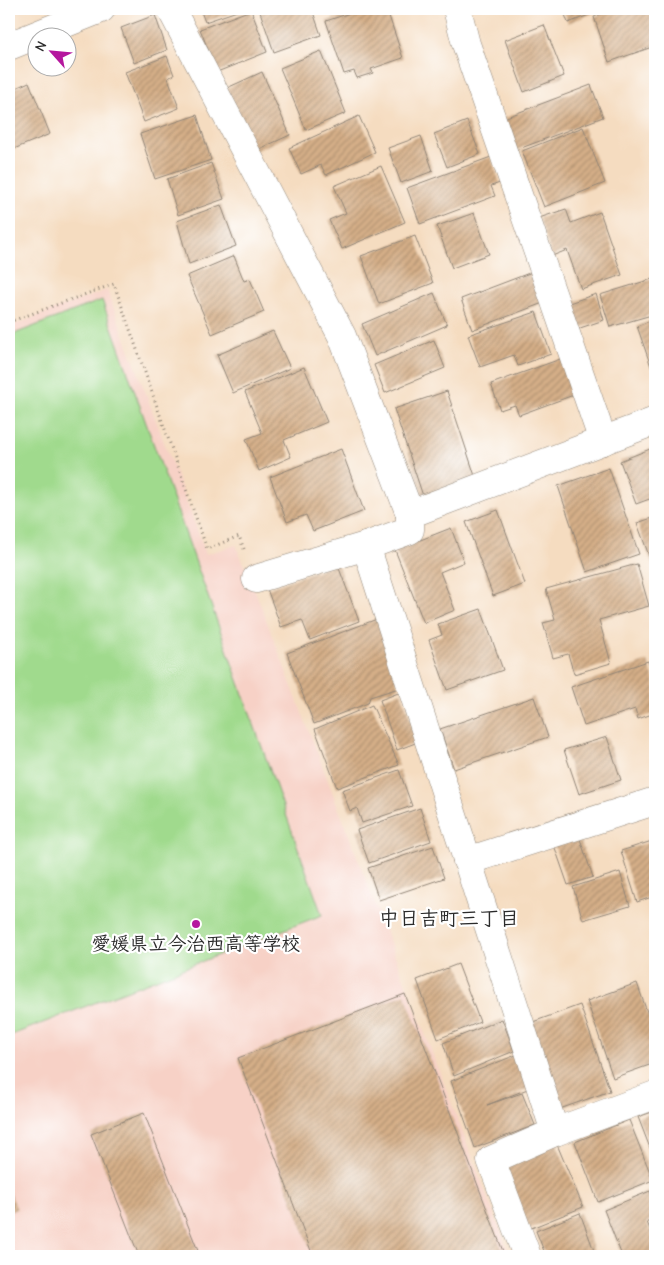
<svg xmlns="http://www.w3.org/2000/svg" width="664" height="1265" font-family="'Comic Neue','Klee One',sans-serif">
<defs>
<pattern id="building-hatch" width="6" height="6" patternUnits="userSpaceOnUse" patternTransform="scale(1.25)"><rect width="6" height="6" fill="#d5af88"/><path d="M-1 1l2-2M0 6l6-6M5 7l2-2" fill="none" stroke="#ad8f6f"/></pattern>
</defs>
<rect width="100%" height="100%" fill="#fff"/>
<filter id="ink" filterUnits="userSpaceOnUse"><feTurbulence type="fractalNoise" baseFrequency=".02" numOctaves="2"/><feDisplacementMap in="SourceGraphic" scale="10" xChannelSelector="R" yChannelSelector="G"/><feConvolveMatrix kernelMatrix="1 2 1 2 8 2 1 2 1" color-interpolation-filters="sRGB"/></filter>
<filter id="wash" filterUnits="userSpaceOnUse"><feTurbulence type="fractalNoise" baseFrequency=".0096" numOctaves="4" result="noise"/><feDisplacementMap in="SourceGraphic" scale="20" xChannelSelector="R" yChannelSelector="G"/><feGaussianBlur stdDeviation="1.12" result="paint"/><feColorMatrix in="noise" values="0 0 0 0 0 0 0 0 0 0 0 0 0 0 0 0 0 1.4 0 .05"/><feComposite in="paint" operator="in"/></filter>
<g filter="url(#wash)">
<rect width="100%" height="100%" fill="#f5dcc0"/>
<!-- built -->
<polygon fill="#f7d1c6" points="107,290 206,554 236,545 256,593 510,1256 9,1256 9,327"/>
<!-- pitch -->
<polygon fill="#a0da8d" stroke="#66825c" points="102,300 322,915 9,1036 9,336"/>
<g id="blocks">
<!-- building -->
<g fill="url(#building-hatch)">
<polygon points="200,9 243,9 205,22"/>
<polygon points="259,9 312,9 321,35 274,52"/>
<polygon points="362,9 377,9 380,16 388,13 403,58 371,69 373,73 357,78 354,71 344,74 326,21"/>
<polygon points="563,9 595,9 597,12 568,23"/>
<polygon points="608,9 649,9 655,27 655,46 609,62 594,17 609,11"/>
<polygon points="251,10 267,52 217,72 200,29"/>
<polygon points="155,15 167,50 134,63 121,28"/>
<polygon points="544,25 564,76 524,92 505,40"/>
<polygon points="321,51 346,113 306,130 280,68"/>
<polygon points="167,56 174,75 168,78 179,108 144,122 125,72"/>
<polygon points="262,72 290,135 255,151 227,88"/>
<polygon points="29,82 50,134 9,151 9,91"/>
<polygon points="591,85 603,117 516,150 504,118"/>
<polygon points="197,115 211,160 155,179 140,134"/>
<polygon points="359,116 375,152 326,175 321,165 301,174 289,148"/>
<polygon points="467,121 480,154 447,167 434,134"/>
<polygon points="583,127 605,183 544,207 522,151"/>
<polygon points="421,136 433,171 401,183 388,148"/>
<polygon points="491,157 500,183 491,186 495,196 420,224 407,188"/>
<polygon points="211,163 224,199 178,215 167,179"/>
<polygon points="381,166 405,222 342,249 329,220 346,213 334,186"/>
<polygon points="221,205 236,246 189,264 177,221"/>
<polygon points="566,209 571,223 600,212 622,275 581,289 567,250 552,256 539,218"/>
<polygon points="474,213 489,254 452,268 437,226"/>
<polygon points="415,236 433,283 379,304 361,256"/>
<polygon points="234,256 244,281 250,279 264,312 212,334 187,276"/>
<polygon points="532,272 543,303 472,330 461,299"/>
<polygon points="652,279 655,289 655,314 610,327 600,295"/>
<polygon points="434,293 447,325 375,356 362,324"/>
<polygon points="596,294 604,320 577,329 569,303"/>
<polygon points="536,312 551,354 518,366 514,355 480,367 468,335"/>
<polygon points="655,319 655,378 637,326"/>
<polygon points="273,331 290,368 233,393 217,355"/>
<polygon points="434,340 445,368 385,393 374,365"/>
<polygon points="566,357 579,393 519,415 515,405 500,410 491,384"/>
<polygon points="304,367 327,422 284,440 291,457 259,471 246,439 262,433 245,392"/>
<polygon points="447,391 476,479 423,496 394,409"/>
<polygon points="655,447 655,497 636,504 620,461"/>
<polygon points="341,449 364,511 313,531 306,515 287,522 270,477"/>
<polygon points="609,468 639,554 587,572 558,486"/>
<polygon points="498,510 525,584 493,596 466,522"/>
<polygon points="655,517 655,572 637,523"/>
<polygon points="451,528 464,562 440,572 455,610 424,623 395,550"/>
<polygon points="337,563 359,621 310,640 302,620 281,627 267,589"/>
<polygon points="637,564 649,606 599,620 611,663 574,674 568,654 553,658 543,623 555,620 546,589"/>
<polygon points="481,609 503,670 447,690 429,640 442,635 438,624"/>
<polygon points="377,619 399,688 370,697 368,703 314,724 287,653"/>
<polygon points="648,661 655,683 655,713 638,719 635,709 584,726 571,687"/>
<polygon points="401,692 418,742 397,750 380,700"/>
<polygon points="534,697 548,737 454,769 440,729"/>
<polygon points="372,705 399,765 337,788 315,729"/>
<polygon points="607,737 621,780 579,794 564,750"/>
<polygon points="399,770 412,806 362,823 357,808 350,811 342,790"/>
<polygon points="420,808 431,841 369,863 357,830"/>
<polygon points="579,836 593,877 568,885 554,845"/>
<polygon points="655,840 655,896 637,902 621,851"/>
<polygon points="433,846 444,878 379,900 368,868"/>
<polygon points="620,872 630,906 583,920 573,887"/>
<polygon points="458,964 480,1022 438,1039 417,980"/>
<polygon points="637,983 655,1035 655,1063 613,1078 587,1001"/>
<polygon points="405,994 504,1254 498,1256 313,1256 238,1058"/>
<polygon points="580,1005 610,1091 557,1110 530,1023"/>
<polygon points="502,1019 514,1051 454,1076 443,1043"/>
<polygon points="516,1055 530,1088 487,1105 522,1093 535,1125 475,1148 451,1081"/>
<polygon points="655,1111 655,1161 638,1117"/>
<polygon points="144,1113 200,1256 139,1256 91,1134"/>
<polygon points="629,1120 653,1180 598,1202 575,1142"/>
<polygon points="556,1142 583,1207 529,1229 503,1164"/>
<polygon points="9,1190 17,1209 9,1212"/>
<polygon points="650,1191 655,1203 655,1219 647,1222 655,1242 655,1256 622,1256 604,1210"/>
<polygon points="580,1213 596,1256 546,1256 536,1231"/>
</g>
</g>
</g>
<g filter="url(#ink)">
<use href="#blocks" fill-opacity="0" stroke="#908476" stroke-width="1"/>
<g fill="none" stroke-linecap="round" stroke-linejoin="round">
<defs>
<g id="minor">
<polyline points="171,9 342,336 410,514"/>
<polyline points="457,9 466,44 603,441"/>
<polyline points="9,46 101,9"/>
<polyline points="366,546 410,530 410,514 655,421"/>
<polyline points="256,579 366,546 555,1132"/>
<polyline points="467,861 655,801"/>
<polyline points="527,1256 491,1160 555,1132 655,1095"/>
</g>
</defs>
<!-- minor casing -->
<use href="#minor" stroke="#908476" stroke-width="29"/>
<!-- path -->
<polyline stroke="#908476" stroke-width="3" stroke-dasharray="1 4" stroke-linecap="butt" points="9,322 114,284 207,549 239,536 244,549"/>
<!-- minor -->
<use href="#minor" stroke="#fff" stroke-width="28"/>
</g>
</g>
<!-- markers -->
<circle fill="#b5179e" stroke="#fff" stroke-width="2" cx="196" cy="924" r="5"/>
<g text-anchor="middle" stroke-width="4.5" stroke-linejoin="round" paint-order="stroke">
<!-- poi labels -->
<g font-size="19" font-weight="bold" fill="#2b2b2b" stroke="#fff">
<text x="196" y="950">愛媛県立今治西高等学校</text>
</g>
<!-- neighbourhood labels -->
<g font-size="20" font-weight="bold" fill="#2b2b2b" stroke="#fff">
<text x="449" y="925">中日吉町三丁目</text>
</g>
</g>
<!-- margin -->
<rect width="664" height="1265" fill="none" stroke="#fff" stroke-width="30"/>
<!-- north arrow -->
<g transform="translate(52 52) rotate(297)"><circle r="24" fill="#ffffff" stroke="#aaaaaa"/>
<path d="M0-4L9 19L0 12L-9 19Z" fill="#b5179e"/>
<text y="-8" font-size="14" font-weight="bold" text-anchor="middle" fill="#2b2b2b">N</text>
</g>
</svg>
